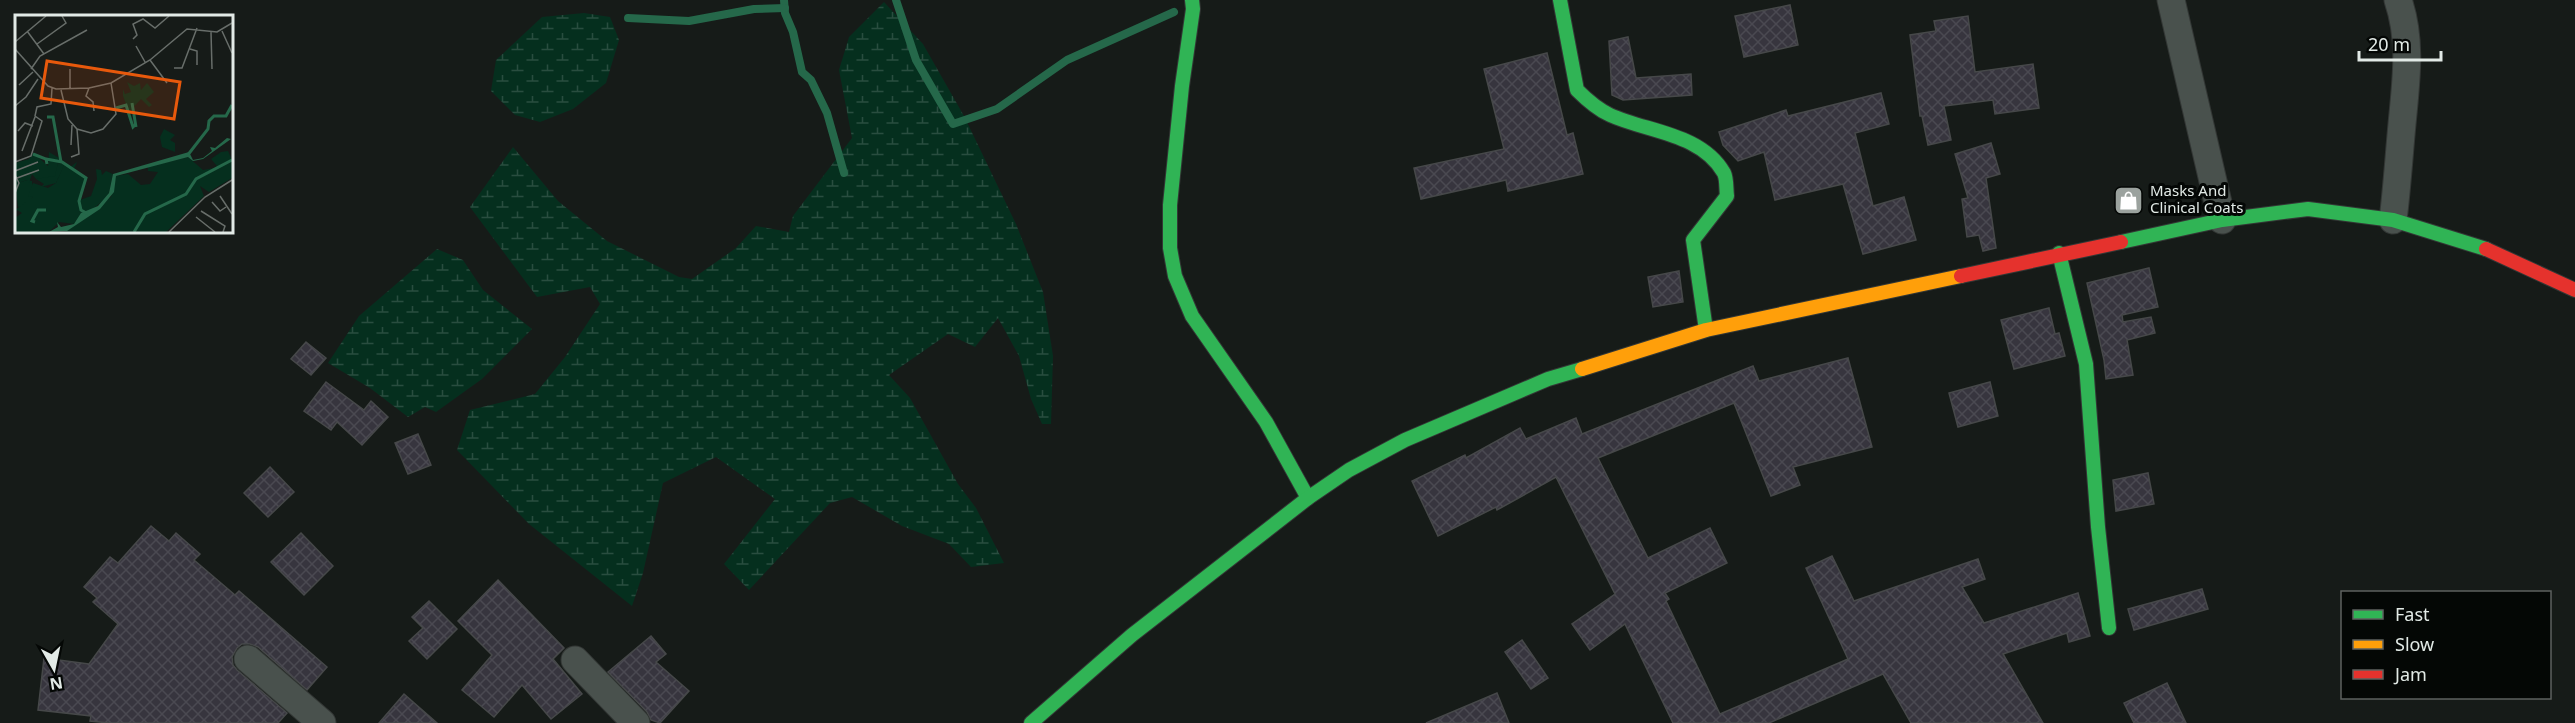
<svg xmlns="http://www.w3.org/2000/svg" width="2575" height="723" font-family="'Noto Sans',sans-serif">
<defs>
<pattern id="wetland-marsh" width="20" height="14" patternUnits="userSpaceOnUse" patternTransform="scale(1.5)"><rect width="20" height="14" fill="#052f1e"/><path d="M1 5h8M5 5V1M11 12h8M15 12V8" fill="none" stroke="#294d3f"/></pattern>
<pattern id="building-cross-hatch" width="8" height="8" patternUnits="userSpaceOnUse" patternTransform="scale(1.5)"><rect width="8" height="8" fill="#37353e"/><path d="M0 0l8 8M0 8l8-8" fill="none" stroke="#4a4951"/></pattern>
</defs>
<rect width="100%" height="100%" fill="#161b18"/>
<!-- wetland -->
<g fill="url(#wetland-marsh)">
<polygon points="884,2 923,44 964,116 1016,224 1043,292 1053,356 1051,424 1042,424 1031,399 1019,356 998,318 975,347 948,334 889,375 910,398 958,484 976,508 1004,563 971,567 949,544 902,526 852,497 830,503 749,590 724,564 775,499 716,457 663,483 643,573 632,606 529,524 457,450 470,410 535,394 565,357 600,304 590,287 537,297 470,207 513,147 558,201 607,241 679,277 692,279 736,248 756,226 789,232 793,216 852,138 839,70 849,37"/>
<polygon points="584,13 610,17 619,40 606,83 573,109 540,122 515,115 491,91 496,60 542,17"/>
<polygon points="437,249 463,260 483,290 532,329 482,379 436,412 425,407 408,417 370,388 328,363 359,316"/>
</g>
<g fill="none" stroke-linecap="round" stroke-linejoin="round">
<!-- stream -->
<g stroke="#25684a" stroke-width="8">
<polyline points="784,0 785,13 793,32 802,72 811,80 827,113 844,173"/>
<polyline points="896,0 916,60 953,124 997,109 1067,60 1174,12"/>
<polyline points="628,18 689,21 754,9 785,8"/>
</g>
</g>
<!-- building -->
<g fill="url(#building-cross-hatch)" stroke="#464849" stroke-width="1.5">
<polygon points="1790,5 1798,45 1744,57 1735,16"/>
<polygon points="1968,16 1975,72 2033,64 2039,108 1995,114 1993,100 1944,106 1951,140 1928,145 1922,116 1920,116 1910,35 1936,31 1934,21"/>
<polygon points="1628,37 1636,78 1691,74 1692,95 1623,100 1612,95 1609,41"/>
<polygon points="1547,53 1567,135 1573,133 1583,174 1508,191 1506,180 1421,199 1414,168 1504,149 1484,69"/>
<polygon points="1881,93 1889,124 1855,133 1873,206 1904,197 1916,240 1863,254 1843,184 1775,200 1764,152 1738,161 1723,145 1719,132 1786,110 1788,116"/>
<polygon points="1991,143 2000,174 1986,178 1996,248 1983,251 1979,235 1967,237 1962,199 1968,198 1955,154"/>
<polygon points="2149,268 2158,307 2122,315 2123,322 2151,317 2155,333 2127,340 2133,375 2106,379 2104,360 2087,283"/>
<polygon points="1679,271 1683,302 1653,307 1648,277"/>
<polygon points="2049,308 2055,334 2059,333 2065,356 2014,369 2001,320"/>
<polygon points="306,342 326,358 311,375 291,359"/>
<polygon points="1848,358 1872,447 1793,467 1800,485 1771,496 1734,403 1598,458 1648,558 1710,528 1727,563 1665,593 1669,599 1666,601 1720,714 1848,659 1806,568 1832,556 1854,601 1978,559 1985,579 1962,587 1984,623 2078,593 2090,636 2069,642 2067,633 2003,654 2043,723 1911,723 1883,674 1769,723 1673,723 1625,624 1590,650 1572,624 1615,594 1556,477 1497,510 1496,507 1438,536 1412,481 1465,455 1466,458 1520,428 1526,439 1576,418 1582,434 1753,366 1759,381"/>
<polygon points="326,382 364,410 371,401 388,417 362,445 337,422 331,430 304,411"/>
<polygon points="1990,382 1998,416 1958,427 1949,393"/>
<polygon points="418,434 431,465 408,474 395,443"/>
<polygon points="270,467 294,492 268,517 244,493"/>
<polygon points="2148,473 2154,504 2116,511 2113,480"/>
<polygon points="151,526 169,541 176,533 200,554 194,560 235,595 239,591 327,667 307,690 258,647 250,644 242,644 237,648 232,657 233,665 237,670 287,713 278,723 109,723 90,721 91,716 38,710 44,658 89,664 118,624 93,602 97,598 84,587 110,557 118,563"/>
<polygon points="301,533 333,566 304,595 271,562"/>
<polygon points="498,580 564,648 553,659 582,694 551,719 522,685 494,717 462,690 492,655 458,621"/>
<polygon points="2202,589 2208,609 2134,630 2128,609"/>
<polygon points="429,601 457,629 427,659 409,641 423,628 412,617"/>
<polygon points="651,636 666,654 656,662 689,691 660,723 651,720 647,712 608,672"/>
<polygon points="1522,640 1548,678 1531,689 1505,652"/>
<polygon points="2167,683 2186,723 2134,723 2124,703"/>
<polygon points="1497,693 1509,723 1426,723"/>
<polygon points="404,694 437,723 379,723"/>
</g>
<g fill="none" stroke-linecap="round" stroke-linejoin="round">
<defs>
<g id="street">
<polyline points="2171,0 2222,220"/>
<path d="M2393,220C2397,188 2399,156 2402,124C2406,81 2412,41 2398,0"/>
<polyline points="248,659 322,723"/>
<polyline points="575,660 636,723"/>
</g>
<g id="fast">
<polyline points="1192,0 1193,9 1182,86 1170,205 1170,248 1175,276 1192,316 1266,422 1308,498"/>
<path d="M1560,0L1577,90C1587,100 1597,109 1610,115C1647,132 1701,133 1724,173C1727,179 1726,189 1727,196L1693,240L1706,330"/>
<polyline points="2121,242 2222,220 2308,209 2393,220 2486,249"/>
<polyline points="2059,253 2086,364 2098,527 2109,628"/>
<polyline points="1031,723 1132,635 1308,498 1349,470 1405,440 1548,379 1582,369"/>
</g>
<polyline id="slow" points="1582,369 1706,330 1961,276"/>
<g id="jam">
<polyline points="2486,249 2575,290"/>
<polyline points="1961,276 2121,242"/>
</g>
</defs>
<!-- street casing -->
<use href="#street" stroke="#333735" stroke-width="29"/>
<!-- fast casing -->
<use href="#fast" stroke="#333735" stroke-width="16"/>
<!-- slow casing -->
<use href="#slow" stroke="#333735" stroke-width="16"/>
<!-- jam casing -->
<use href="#jam" stroke="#333735" stroke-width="16"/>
<!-- street -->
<use href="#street" stroke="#49514d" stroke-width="27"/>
<!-- fast -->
<use href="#fast" stroke="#30b455" stroke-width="14"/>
<!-- slow -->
<use href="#slow" stroke="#ff9f0a" stroke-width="14"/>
<!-- jam -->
<use href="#jam" stroke="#e5322d" stroke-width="14"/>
</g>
<!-- icons -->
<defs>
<symbol id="shop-square" viewBox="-11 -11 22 22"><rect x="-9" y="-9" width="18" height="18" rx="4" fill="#9ba29e" stroke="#040705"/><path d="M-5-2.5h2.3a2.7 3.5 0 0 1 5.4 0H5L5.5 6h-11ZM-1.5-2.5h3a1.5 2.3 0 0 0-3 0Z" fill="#fff"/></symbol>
</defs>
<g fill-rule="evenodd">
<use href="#shop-square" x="2112" y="184" width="33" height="33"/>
</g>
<g text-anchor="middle" stroke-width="6" stroke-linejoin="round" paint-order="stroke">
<!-- poi labels -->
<g font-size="15" fill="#e2eae6" stroke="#040705" text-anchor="start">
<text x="2150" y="196">Masks And<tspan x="2150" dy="17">Clinical Coats</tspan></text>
</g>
</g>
<!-- overview -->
<g transform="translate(15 15)">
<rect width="218" height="218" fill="#161b18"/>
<path d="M43,148L50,149L41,168L26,172L29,169L21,164L40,157ZM12,165L17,166L18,182L10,191L3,192L0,169Z" fill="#052f1e"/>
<path d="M112,67L119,71L125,68L126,75L132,68L136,73L139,77L131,84L137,90L134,92L126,84L114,97L108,81V74L110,79L116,77ZM149,114L145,116L149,114L160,120L155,125L160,128V137L147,132L145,122ZM34,137L44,143L45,139L40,161L21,164L17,159L14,168L12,165L0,169V148L14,144L18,138L33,151ZM206,137L213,136L217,145V163L194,177L185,171L189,181L151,217H50L96,182L101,161L113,159L126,170L135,169L143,157L133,156V152L173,142L188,155L199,153L202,151L196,144ZM62,147L58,156L72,163L65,185L76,181L82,164L81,154L86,155L87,160L91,156L98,159L94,178L89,185L59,209L44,207L34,217H0V203L7,198L2,195L0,199V195L18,182L13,181L18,168L33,173L41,168L49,150L54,153Z" fill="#052f1e"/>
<path d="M212,123L216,124L188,144L178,146L173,142L101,161L99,177L85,194L52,216L34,217L43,212L42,207L46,212L59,209L66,198L83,191L94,178L98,159L174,137L178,145L188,143L197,136L195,132L200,133Z" fill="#25684a"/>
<path fill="none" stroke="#25684a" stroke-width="3" d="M117,88L121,112M101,93L111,90L118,112L121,109M32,102H38L46,147M18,139L31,144L32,149M172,141L193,114L194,106L199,101H211L217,90M31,144L47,147L71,163L64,186L66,195L73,199M20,207L17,206L23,195H31M119,217L130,199L171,179L181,164L217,145"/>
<path fill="none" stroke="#686e6a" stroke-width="1.5" d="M12,16L29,39M207,16L217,38M196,17L197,54M118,24L122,20L118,9L128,4L140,13L154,1M0,27L31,1M22,29L51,8L47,1M121,31L130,47M0,34L33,71L41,74L74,73L96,68L135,45L172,14L202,17L217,8M175,34L182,36V50M135,45L152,68M159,53H167L182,13M16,54L25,41L72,15M4,70L18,57M74,73L71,81L78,87L79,96M55,74V54M46,75L53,104L62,114L76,118L88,114L101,99L96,68M0,91L11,82L23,64M3,116L10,108L18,111M56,130L57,110M7,136L20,102M56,142L64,139L62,114M0,147L16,141L27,106L20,101L22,92L36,89L37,73M0,156L23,147M0,160L4,168L0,178M2,163L24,155M205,181L217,199M197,187L205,196L211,192M186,196L210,211L208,217M181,202L200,217M154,217L190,182L217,165"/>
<path fill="#e8590c" fill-opacity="0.15" stroke="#e8590c" stroke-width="3" d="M32,46L165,67L159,104L26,83Z"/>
<rect width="218" height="218" fill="none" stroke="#e2eae6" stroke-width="3"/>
</g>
<!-- legend -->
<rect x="2341" y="591" width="210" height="108" fill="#040705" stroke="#5d625f" stroke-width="1.5"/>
<rect x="2353" y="610" width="30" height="9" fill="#30b455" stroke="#5d625f" stroke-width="1.5"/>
<text x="2395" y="621" font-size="18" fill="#e2eae6">Fast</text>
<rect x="2353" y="640" width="30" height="9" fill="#ff9f0a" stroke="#5d625f" stroke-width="1.5"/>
<text x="2395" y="651" font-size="18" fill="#e2eae6">Slow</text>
<rect x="2353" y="670" width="30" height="9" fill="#e5322d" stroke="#5d625f" stroke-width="1.5"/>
<text x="2395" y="681" font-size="18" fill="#e2eae6">Jam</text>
<!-- north arrow -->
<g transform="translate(54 669) rotate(171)" stroke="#040705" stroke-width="4.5" paint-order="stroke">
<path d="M0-4.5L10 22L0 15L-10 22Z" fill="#e2eae6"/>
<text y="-9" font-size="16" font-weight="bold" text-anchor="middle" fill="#e2eae6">N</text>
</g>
<!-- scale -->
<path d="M2359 51v9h82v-9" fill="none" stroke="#e2eae6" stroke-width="3"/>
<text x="2368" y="51" font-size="18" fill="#e2eae6" stroke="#040705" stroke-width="4.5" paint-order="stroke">20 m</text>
</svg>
